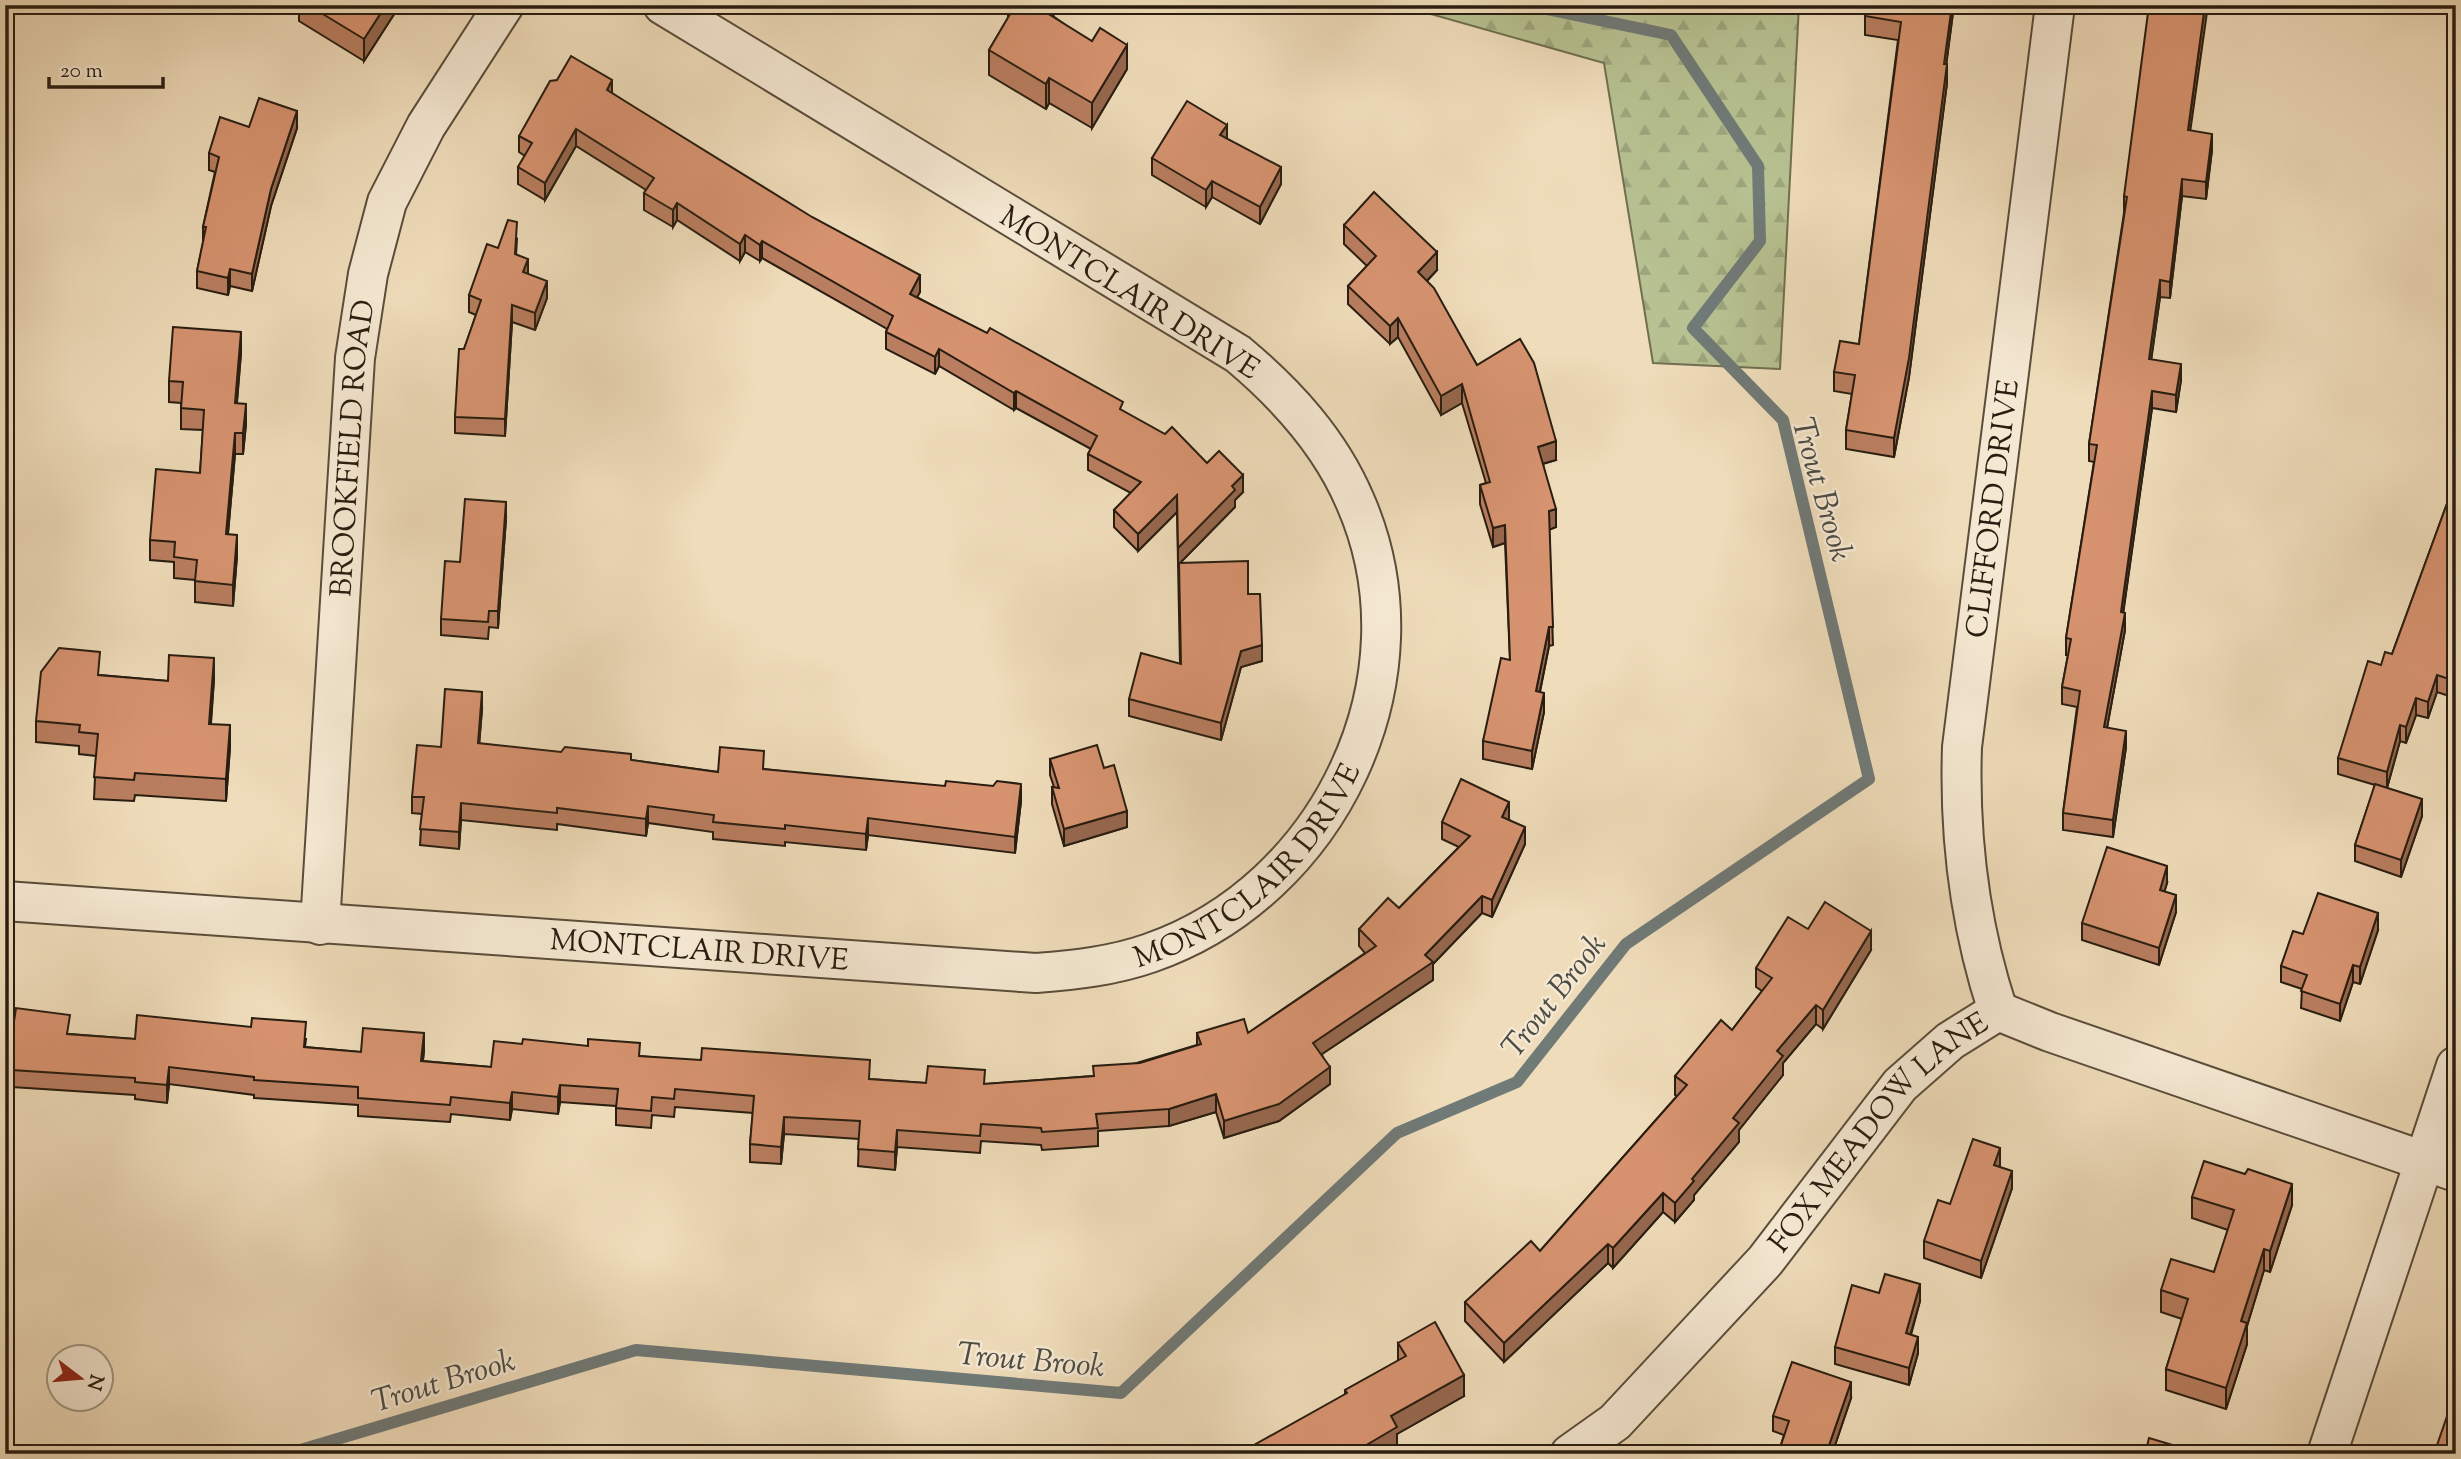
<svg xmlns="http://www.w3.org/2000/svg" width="2461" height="1459" font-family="'Sorts Mill Goudy',serif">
<defs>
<pattern id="forest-firs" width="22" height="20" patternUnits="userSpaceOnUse" patternTransform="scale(1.75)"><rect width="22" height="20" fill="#b7c191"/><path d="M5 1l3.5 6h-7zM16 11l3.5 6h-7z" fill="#9da57c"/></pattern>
</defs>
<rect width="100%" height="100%" fill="#efdcba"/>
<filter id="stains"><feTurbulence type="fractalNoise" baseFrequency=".00286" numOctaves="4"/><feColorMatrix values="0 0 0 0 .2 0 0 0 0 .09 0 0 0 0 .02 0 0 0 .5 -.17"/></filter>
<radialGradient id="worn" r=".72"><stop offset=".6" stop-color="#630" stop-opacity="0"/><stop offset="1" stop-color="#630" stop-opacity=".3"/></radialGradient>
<!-- forest -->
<polygon fill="url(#forest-firs)" stroke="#706f50" stroke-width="2" points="1399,5 1799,5 1780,369 1653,363 1604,63"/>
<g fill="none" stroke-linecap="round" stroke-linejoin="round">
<!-- stream -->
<polyline stroke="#707a77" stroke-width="12" points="287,1454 636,1350 1121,1393 1397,1133 1517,1082 1626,944 1869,779 1783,420 1693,328 1760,241 1758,166 1671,35 1527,5"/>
<defs>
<g id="minor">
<path id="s1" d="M5,901L1036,973C1075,970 1113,966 1150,953C1329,891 1433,678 1355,501C1330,442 1287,395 1238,354L663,5"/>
<path id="s2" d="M320,925L355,358L368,274L387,202L426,126L504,5"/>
<path id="s3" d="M1998,1011C1970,926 1959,836 1962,747L2055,5"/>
<polyline points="1998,1011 2050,1032 2456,1172"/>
<path id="s4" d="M1570,1454L1615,1422L1765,1261L1900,1085L1950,1041L1998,1011"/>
<polyline points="2327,1454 2456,1066"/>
</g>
</defs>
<!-- minor casing -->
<use href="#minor" stroke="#5a4d3a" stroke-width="42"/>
<!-- minor -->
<use href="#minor" stroke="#f5e8d2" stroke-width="38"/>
</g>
<!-- wall -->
<g fill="#b97e60" stroke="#281d10" stroke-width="2">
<polygon points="299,5 400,5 364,61 299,21"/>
<polygon points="1054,5 1054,14 1053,16 1127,69 1092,128 1049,103 1046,109 989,75 989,50 1008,18 1008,6"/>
<polygon points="1954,5 1946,64 1947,83 1909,377 1894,457 1846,449 1846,430 1852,394 1834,391 1834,372 1859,344 1898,40 1865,35 1865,16"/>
<polygon points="612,93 920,292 917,297 1123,411 1207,463 1243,492 1235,500 1235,507 1180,563 1248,594 1262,661 1241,667 1221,740 1129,716 1129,699 1180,664 1177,512 1138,551 1114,527 1114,510 1131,493 1088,470 1088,454 1091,449 1016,408 1014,410 939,366 935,374 886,349 886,332 887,329 762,258 760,261 745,252 740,261 677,220 673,227 644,210 644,193 646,190 576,146 545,200 518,184 518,167 525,156 519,152 519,136"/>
<polygon points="249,127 297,128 271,206 252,291 230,286 228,295 197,288 197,271 203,243 203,227 215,172 209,170 209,153"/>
<polygon points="2191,131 2212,150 2206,199 2182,196 2170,298 2160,297 2151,359 2181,380 2176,412 2152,408 2123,613 2125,630 2107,728 2126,747 2113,837 2063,830 2063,813 2077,707 2062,704 2062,687 2068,655 2066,655 2066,638 2094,462 2089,461 2089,444 2124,213 2124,196"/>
<polygon points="1227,139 1281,184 1260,224 1212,197 1206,207 1152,175 1152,158"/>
<polygon points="1344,225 1437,270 1427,281 1477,365 1556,460 1543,464 1556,527 1549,529 1553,645 1549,646 1540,692 1544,712 1532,769 1483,759 1483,741 1510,660 1505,543 1493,547 1480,504 1480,485 1486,483 1462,403 1441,415 1398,337 1390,344 1348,304 1348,286 1367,266 1344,244"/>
<polygon points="517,239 516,255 528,274 547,298 535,330 512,322 505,436 455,433 455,417 464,349 476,315 469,312 469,295 498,248"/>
<polygon points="241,353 237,403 246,424 243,454 235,454 228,534 237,556 233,606 195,602 195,580 174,578 174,562 150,560 150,540 200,473 203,430 181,429 181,403 169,402 169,381"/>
<polygon points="2456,479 2456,686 2452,697 2437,692 2428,718 2416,715 2406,743 2400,741 2387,788 2422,816 2401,877 2355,861 2355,845 2375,785 2338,774 2338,758 2381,665 2392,654"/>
<polygon points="506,519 498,628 489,627 488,639 441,635 441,619 460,562"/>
<polygon points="100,675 168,681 214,679 211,724 230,747 226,801 135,795 134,801 94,799 96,756 79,754 79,746 36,742 36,721"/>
<polygon points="482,709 479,744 631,760 718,772 764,769 1021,801 1015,853 868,835 866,850 785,842 785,846 713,839 713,832 648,823 646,836 557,824 557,830 461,820 459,849 420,845 422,814 412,813 412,797 441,747"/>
<polygon points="1050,759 1104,768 1127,827 1064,846 1052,804 1052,787 1054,787 1050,775"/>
<polygon points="1509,819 1525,844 1492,917 1482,913 1433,964 1433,980 1322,1054 1330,1084 1279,1121 1224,1138 1216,1112 1169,1126 1098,1131 1098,1146 1042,1150 1041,1145 981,1141 980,1153 897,1147 895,1170 858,1166 859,1139 784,1134 781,1164 750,1162 750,1144 753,1113 675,1107 674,1117 652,1115 651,1128 616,1125 616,1106 560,1102 558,1114 512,1109 510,1120 451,1114 450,1122 358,1116 358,1105 254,1098 254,1095 169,1084 167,1103 135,1099 135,1095 12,1087 12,1075 9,1073 9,1055 70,1034 135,1039 306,1039 305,1047 361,1052 424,1050 423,1061 491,1067 640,1056 870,1079 926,1083 985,1084 1093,1076 1197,1045 1197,1033 1248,1033 1365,953 1359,946 1359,929 1399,908 1459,847 1442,839 1442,822"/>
<polygon points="2167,883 2164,892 2176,912 2159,965 2082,940 2082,923"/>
<polygon points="1808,929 1871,950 1823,1029 1816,1024 1783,1063 1783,1075 1739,1130 1739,1142 1694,1195 1694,1200 1675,1222 1663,1212 1613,1268 1608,1263 1504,1362 1465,1321 1465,1302 1540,1251 1677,1096 1675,1095 1675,1076 1732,1030 1762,991 1756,987 1756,968"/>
<polygon points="2378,930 2360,984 2353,982 2340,1021 2301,1008 2302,989 2281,982 2281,966 2303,934"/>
<polygon points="2000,1165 1999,1167 2012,1188 1981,1278 1924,1258 1924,1241 1950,1204"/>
<polygon points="2192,1197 2292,1205 2270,1272 2264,1270 2247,1326 2247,1344 2226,1409 2166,1390 2166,1369 2182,1319 2161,1312 2161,1290 2214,1272 2228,1230 2192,1218"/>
<polygon points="1879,1293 1920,1301 1911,1335 1918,1353 1909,1385 1835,1364 1835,1347"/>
<polygon points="1398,1343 1464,1396 1397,1434 1397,1448 1345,1394 1345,1390 1398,1361"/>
<polygon points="1851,1398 1832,1454 1778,1454 1784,1435 1773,1431 1773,1416"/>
</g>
<!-- shaded-wall -->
<g fill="#96674e" stroke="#281d10" stroke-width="2">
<polygon points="386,5 400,5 364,61 364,39"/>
<polygon points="1045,5 1054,5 1054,14 1042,34 1042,10"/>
<polygon points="1952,5 1954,5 1944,83 1944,64"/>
<polygon points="2205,5 2208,5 2188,147 2188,130"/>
<polygon points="1127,45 1127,69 1092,128 1092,103"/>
<polygon points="1947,64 1947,83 1909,377 1894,457 1894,438"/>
<polygon points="1049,78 1049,103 1046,109 1046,84"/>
<polygon points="612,80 612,97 607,90"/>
<polygon points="297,111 297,128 271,206 252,291 252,274 271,189"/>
<polygon points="1227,125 1227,141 1220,135"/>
<polygon points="576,129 576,146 545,200 545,183"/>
<polygon points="2212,134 2212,150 2206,199 2206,182"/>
<polygon points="1281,167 1281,184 1260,224 1260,207"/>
<polygon points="2182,179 2182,196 2170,298 2170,282"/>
<polygon points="1212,181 1212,197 1206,207 1206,190"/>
<polygon points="677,203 677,220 673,227 673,210"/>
<polygon points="745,235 745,252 740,261 740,244"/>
<polygon points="762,241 762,258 760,261 760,245"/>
<polygon points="1437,252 1437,270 1418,290 1418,272"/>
<polygon points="528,259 528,276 523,272"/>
<polygon points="230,269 230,286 228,295 228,278"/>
<polygon points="920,275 920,292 910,310 910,294"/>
<polygon points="2160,280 2160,297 2149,376 2149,359"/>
<polygon points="547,281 547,298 535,330 535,313"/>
<polygon points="512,305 512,322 505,436 505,419"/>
<polygon points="1398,318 1398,337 1390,344 1390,326"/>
<polygon points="241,332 241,353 235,423 235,403"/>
<polygon points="939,349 939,366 935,374 935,357"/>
<polygon points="2181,364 2181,380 2176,412 2176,395"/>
<polygon points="1462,384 1462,403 1441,415 1441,396"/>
<polygon points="1016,391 1016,408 1014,410 1014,393"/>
<polygon points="2152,391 2152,408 2121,629 2121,612"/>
<polygon points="246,404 246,424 243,454 243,433"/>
<polygon points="235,433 235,454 226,555 226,534"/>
<polygon points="1556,441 1556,460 1538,465 1538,447"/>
<polygon points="1243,475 1243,492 1235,500 1235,507 1178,565 1178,548 1232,486"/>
<polygon points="1177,495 1177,512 1138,551 1138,534"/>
<polygon points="506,502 506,519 498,628 498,611"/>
<polygon points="1556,509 1556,527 1549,530 1549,511"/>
<polygon points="1505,525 1505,543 1493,547 1493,528"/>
<polygon points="237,535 237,556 233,606 233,585"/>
<polygon points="2125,613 2125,630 2104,744 2104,727"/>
<polygon points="1549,627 1549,646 1536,710 1536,691"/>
<polygon points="1262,645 1262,661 1241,667 1221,740 1221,723 1241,651"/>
<polygon points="214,658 214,679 209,745 209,724"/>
<polygon points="2456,669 2456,686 2452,697 2452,680"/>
<polygon points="2437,675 2437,692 2428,718 2428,702"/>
<polygon points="482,692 482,709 478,760 478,743"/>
<polygon points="1544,693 1544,712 1532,769 1532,751"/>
<polygon points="2416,698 2416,715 2406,743 2406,727"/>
<polygon points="230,725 230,747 226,801 226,779"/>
<polygon points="2400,725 2400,741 2387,788 2387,772"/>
<polygon points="2126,731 2126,747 2113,837 2113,820"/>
<polygon points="1021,784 1021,801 1015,853 1015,837"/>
<polygon points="2422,799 2422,816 2401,877 2401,860"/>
<polygon points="1509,802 1509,819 1502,834 1502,817"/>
<polygon points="461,803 461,820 459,849 459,832"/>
<polygon points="648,806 648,823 646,836 646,819"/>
<polygon points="1127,811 1127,827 1064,846 1064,829"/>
<polygon points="868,818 868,835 866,850 866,834"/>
<polygon points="1525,827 1525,844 1492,917 1492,900"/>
<polygon points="2167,866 2167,883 2160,907 2160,890"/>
<polygon points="2176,895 2176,912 2159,965 2159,948"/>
<polygon points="1482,896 1482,913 1433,964 1433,980 1313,1060 1313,1043 1425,955"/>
<polygon points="2378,913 2378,930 2360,984 2360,967"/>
<polygon points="1871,931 1871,950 1823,1029 1823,1010"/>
<polygon points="2353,965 2353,982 2340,1021 2340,1004"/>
<polygon points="1816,1005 1816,1024 1783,1063 1783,1075 1739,1130 1739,1142 1694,1195 1694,1200 1675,1222 1675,1203 1733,1118 1777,1051"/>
<polygon points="424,1033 424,1050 421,1078 421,1061"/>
<polygon points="169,1067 169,1084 167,1103 167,1085"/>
<polygon points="1330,1067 1330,1084 1279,1121 1224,1138 1224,1121"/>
<polygon points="560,1085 560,1102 558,1114 558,1097"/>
<polygon points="512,1092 512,1109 510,1120 510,1103"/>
<polygon points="1216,1094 1216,1112 1169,1126 1169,1109"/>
<polygon points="784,1117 784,1134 781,1164 781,1147"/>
<polygon points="897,1130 897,1147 895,1170 895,1152"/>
<polygon points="2000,1148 2000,1165 1994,1182 1994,1165"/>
<polygon points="2012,1171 2012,1188 1981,1278 1981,1261"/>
<polygon points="2292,1184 2292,1205 2270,1272 2270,1251"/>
<polygon points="1663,1193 1663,1212 1613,1268 1613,1248"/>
<polygon points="1608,1244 1608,1263 1504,1362 1504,1343"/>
<polygon points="2264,1249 2264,1270 2247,1326 2247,1344 2226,1409 2226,1388 2241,1321"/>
<polygon points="1920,1284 1920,1301 1906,1350 1906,1333"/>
<polygon points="1918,1337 1918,1353 1909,1385 1909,1368"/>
<polygon points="1464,1375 1464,1396 1397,1434 1397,1448 1388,1454 1351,1454 1391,1416"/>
<polygon points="1851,1382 1851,1398 1832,1454 1826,1454"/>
</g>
<!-- building -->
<g fill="#d79370" stroke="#281d10" stroke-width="2">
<polygon points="308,5 386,5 364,39"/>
<polygon points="1008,5 1045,5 1042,10 1092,41 1100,28 1127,45 1092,103 1049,78 1046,84 989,50 1013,9"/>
<polygon points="1867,5 1952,5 1944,64 1947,64 1909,358 1894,438 1846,430 1855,375 1834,372 1840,341 1859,344 1901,22 1865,16"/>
<polygon points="2149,5 2205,5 2188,130 2212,134 2206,182 2182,179 2170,282 2160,280 2149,359 2181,364 2176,395 2152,391 2121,612 2125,613 2104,727 2126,731 2113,820 2063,813 2080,691 2062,687 2071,639 2066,638 2097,445 2089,444 2127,197 2124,196"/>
<polygon points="571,56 612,80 607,90 812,217 920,275 910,294 987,333 990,328 1123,402 1120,409 1165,434 1172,427 1207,463 1219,451 1243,475 1232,486 1235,490 1178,548 1177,495 1138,534 1114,510 1141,482 1088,454 1097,436 1016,391 1014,393 939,349 935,357 886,332 893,316 762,241 760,245 745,235 740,244 677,203 673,210 644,193 654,178 576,129 545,183 518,167 532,143 519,136 550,81 557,80"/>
<polygon points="259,98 297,111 271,189 252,274 230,269 228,278 197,271 206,227 203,227 219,157 209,153 220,117 249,127"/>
<polygon points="1187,101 1227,125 1220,135 1281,167 1260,207 1212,181 1206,190 1152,158"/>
<polygon points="1374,192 1437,252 1418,272 1434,288 1477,365 1520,339 1534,363 1556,441 1538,447 1556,509 1549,511 1553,627 1549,627 1536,691 1544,693 1532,751 1483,741 1501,658 1510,660 1505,525 1493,528 1480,485 1490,482 1462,384 1441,396 1398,318 1390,326 1348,286 1376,256 1344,225"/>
<polygon points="508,220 517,222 515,254 528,259 523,272 547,281 535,313 512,305 505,419 455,417 459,349 464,349 481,300 469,295 487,244 498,248"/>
<polygon points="173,327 241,332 235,403 246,404 243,433 235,433 226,534 237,535 233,585 195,581 197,560 174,557 175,542 150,540 156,469 200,473 204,410 181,408 183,382 169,381"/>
<polygon points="2456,479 2456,669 2452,680 2437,675 2428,702 2416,698 2406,727 2400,725 2387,772 2338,758 2368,661 2381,665 2385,652 2392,654"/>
<polygon points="465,499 506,502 498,611 489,611 488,622 441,619 445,561 460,562"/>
<polygon points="1248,561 1248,594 1260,594 1262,645 1241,651 1221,723 1129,699 1141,653 1181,664 1179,563"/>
<polygon points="59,648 100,652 98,675 168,681 169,655 214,658 209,724 230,725 226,779 135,773 134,780 94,777 98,734 79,732 80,725 36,721 41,672"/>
<polygon points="445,689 482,692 478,743 561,752 565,747 631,754 631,760 718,772 720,747 764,751 763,769 945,786 946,781 993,786 997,781 1021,784 1015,837 868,818 866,834 785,825 785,829 713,822 714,815 648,806 646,819 557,808 557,813 461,803 459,832 420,829 424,797 412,797 417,745 441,747"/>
<polygon points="1097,745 1104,768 1114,765 1127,811 1064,829 1052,787 1059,788 1050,759"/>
<polygon points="1461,779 1509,802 1502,817 1525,827 1492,900 1482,896 1425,955 1433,962 1313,1043 1330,1067 1279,1104 1224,1121 1216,1094 1169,1109 1096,1114 1098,1128 1042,1132 1041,1128 981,1124 980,1136 897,1130 895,1152 858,1149 860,1121 784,1117 781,1147 750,1144 754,1096 675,1089 674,1099 652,1097 651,1111 616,1108 618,1089 560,1085 558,1097 512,1092 510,1103 451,1097 450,1105 358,1098 358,1087 254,1080 254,1077 169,1067 167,1085 135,1082 135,1078 12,1070 13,1059 9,1055 16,1008 70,1015 67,1034 135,1039 137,1015 251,1027 252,1018 306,1022 304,1047 361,1052 363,1028 424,1033 421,1061 491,1067 494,1041 522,1044 523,1039 588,1046 588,1039 640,1043 639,1056 701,1060 702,1048 870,1060 869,1079 926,1083 928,1066 985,1070 984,1084 1094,1076 1093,1066 1140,1063 1201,1044 1197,1033 1244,1019 1248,1033 1376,946 1359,929 1388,898 1399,908 1470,836 1442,822"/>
<polygon points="2375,784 2422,799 2401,860 2355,845"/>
<polygon points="2107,847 2167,866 2160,890 2176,895 2159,948 2082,923"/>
<polygon points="2318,893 2378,913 2360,967 2353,965 2340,1004 2301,991 2307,975 2281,966 2293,931 2303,934"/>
<polygon points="1825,902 1871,931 1823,1010 1816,1005 1777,1051 1783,1056 1733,1118 1739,1123 1692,1179 1694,1181 1675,1203 1663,1193 1613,1248 1608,1244 1504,1343 1465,1302 1531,1241 1540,1251 1687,1085 1675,1076 1721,1020 1732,1030 1772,978 1756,968 1788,917 1808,929"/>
<polygon points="1973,1139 2000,1148 1994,1165 2012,1171 1981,1261 1924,1241 1938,1200 1950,1204"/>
<polygon points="2204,1161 2245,1174 2248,1169 2292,1184 2270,1251 2264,1249 2241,1321 2247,1323 2226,1388 2166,1369 2188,1299 2161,1290 2171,1259 2214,1272 2234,1210 2192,1197"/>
<polygon points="1885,1274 1920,1284 1906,1333 1918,1337 1909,1368 1835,1347 1852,1285 1879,1293"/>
<polygon points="1435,1322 1464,1375 1391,1416 1397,1427 1351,1454 1238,1454 1347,1393 1345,1390 1406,1356 1398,1343"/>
<polygon points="1792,1362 1851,1382 1826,1454 1778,1454 1789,1421 1773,1416"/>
<polygon points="2456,1390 2456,1454 2434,1454"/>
<polygon points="2149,1438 2196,1452 2196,1454 2145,1454"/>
</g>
<g text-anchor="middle" stroke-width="5" stroke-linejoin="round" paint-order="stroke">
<!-- street labels -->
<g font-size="30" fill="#281d10" stroke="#f5e8d2">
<text transform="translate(1130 292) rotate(32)" y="10">MONTCLAIR DRIVE</text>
<text dy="10" stroke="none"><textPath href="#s2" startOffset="478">BROOKFIELD ROAD</textPath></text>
<text dy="10" stroke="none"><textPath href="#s3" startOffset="508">CLIFFORD DRIVE</textPath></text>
<text dy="10" stroke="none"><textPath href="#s1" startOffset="1283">MONTCLAIR DRIVE</textPath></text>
<text dy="10" stroke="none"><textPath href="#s1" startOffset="696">MONTCLAIR DRIVE</textPath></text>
<text dy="10" stroke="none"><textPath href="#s4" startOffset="448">FOX MEADOW LANE</textPath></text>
</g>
<!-- water labels -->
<g font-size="32" font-style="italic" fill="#4c4c44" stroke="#f5e8d2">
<text transform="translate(1823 489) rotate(74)" y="11">Trout Brook</text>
<text transform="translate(1553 995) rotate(-52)" y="11">Trout Brook</text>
<text transform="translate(1031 1359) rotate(5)" y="11">Trout Brook</text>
<text transform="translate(443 1380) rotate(-17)" y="11">Trout Brook</text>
</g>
</g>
<!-- margin -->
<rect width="2461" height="1459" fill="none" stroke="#efdcba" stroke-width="28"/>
<rect x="7" y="7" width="2447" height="1445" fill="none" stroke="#281d10" stroke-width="3.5"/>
<rect x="14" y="14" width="2433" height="1431" fill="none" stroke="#281d10" stroke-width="2"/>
<!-- north arrow -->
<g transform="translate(80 1378) rotate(106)"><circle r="33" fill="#f5e8d2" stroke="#a39784" stroke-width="2"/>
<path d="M0-5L12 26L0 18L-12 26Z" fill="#8f2418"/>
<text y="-10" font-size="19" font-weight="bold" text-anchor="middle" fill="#281d10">N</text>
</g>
<!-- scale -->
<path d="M49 77v10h114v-10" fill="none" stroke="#281d10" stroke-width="3.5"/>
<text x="60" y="77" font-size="21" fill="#281d10" stroke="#f5e8d2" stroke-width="5" paint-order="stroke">20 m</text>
<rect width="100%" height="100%" filter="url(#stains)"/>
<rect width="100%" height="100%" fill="url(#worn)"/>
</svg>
